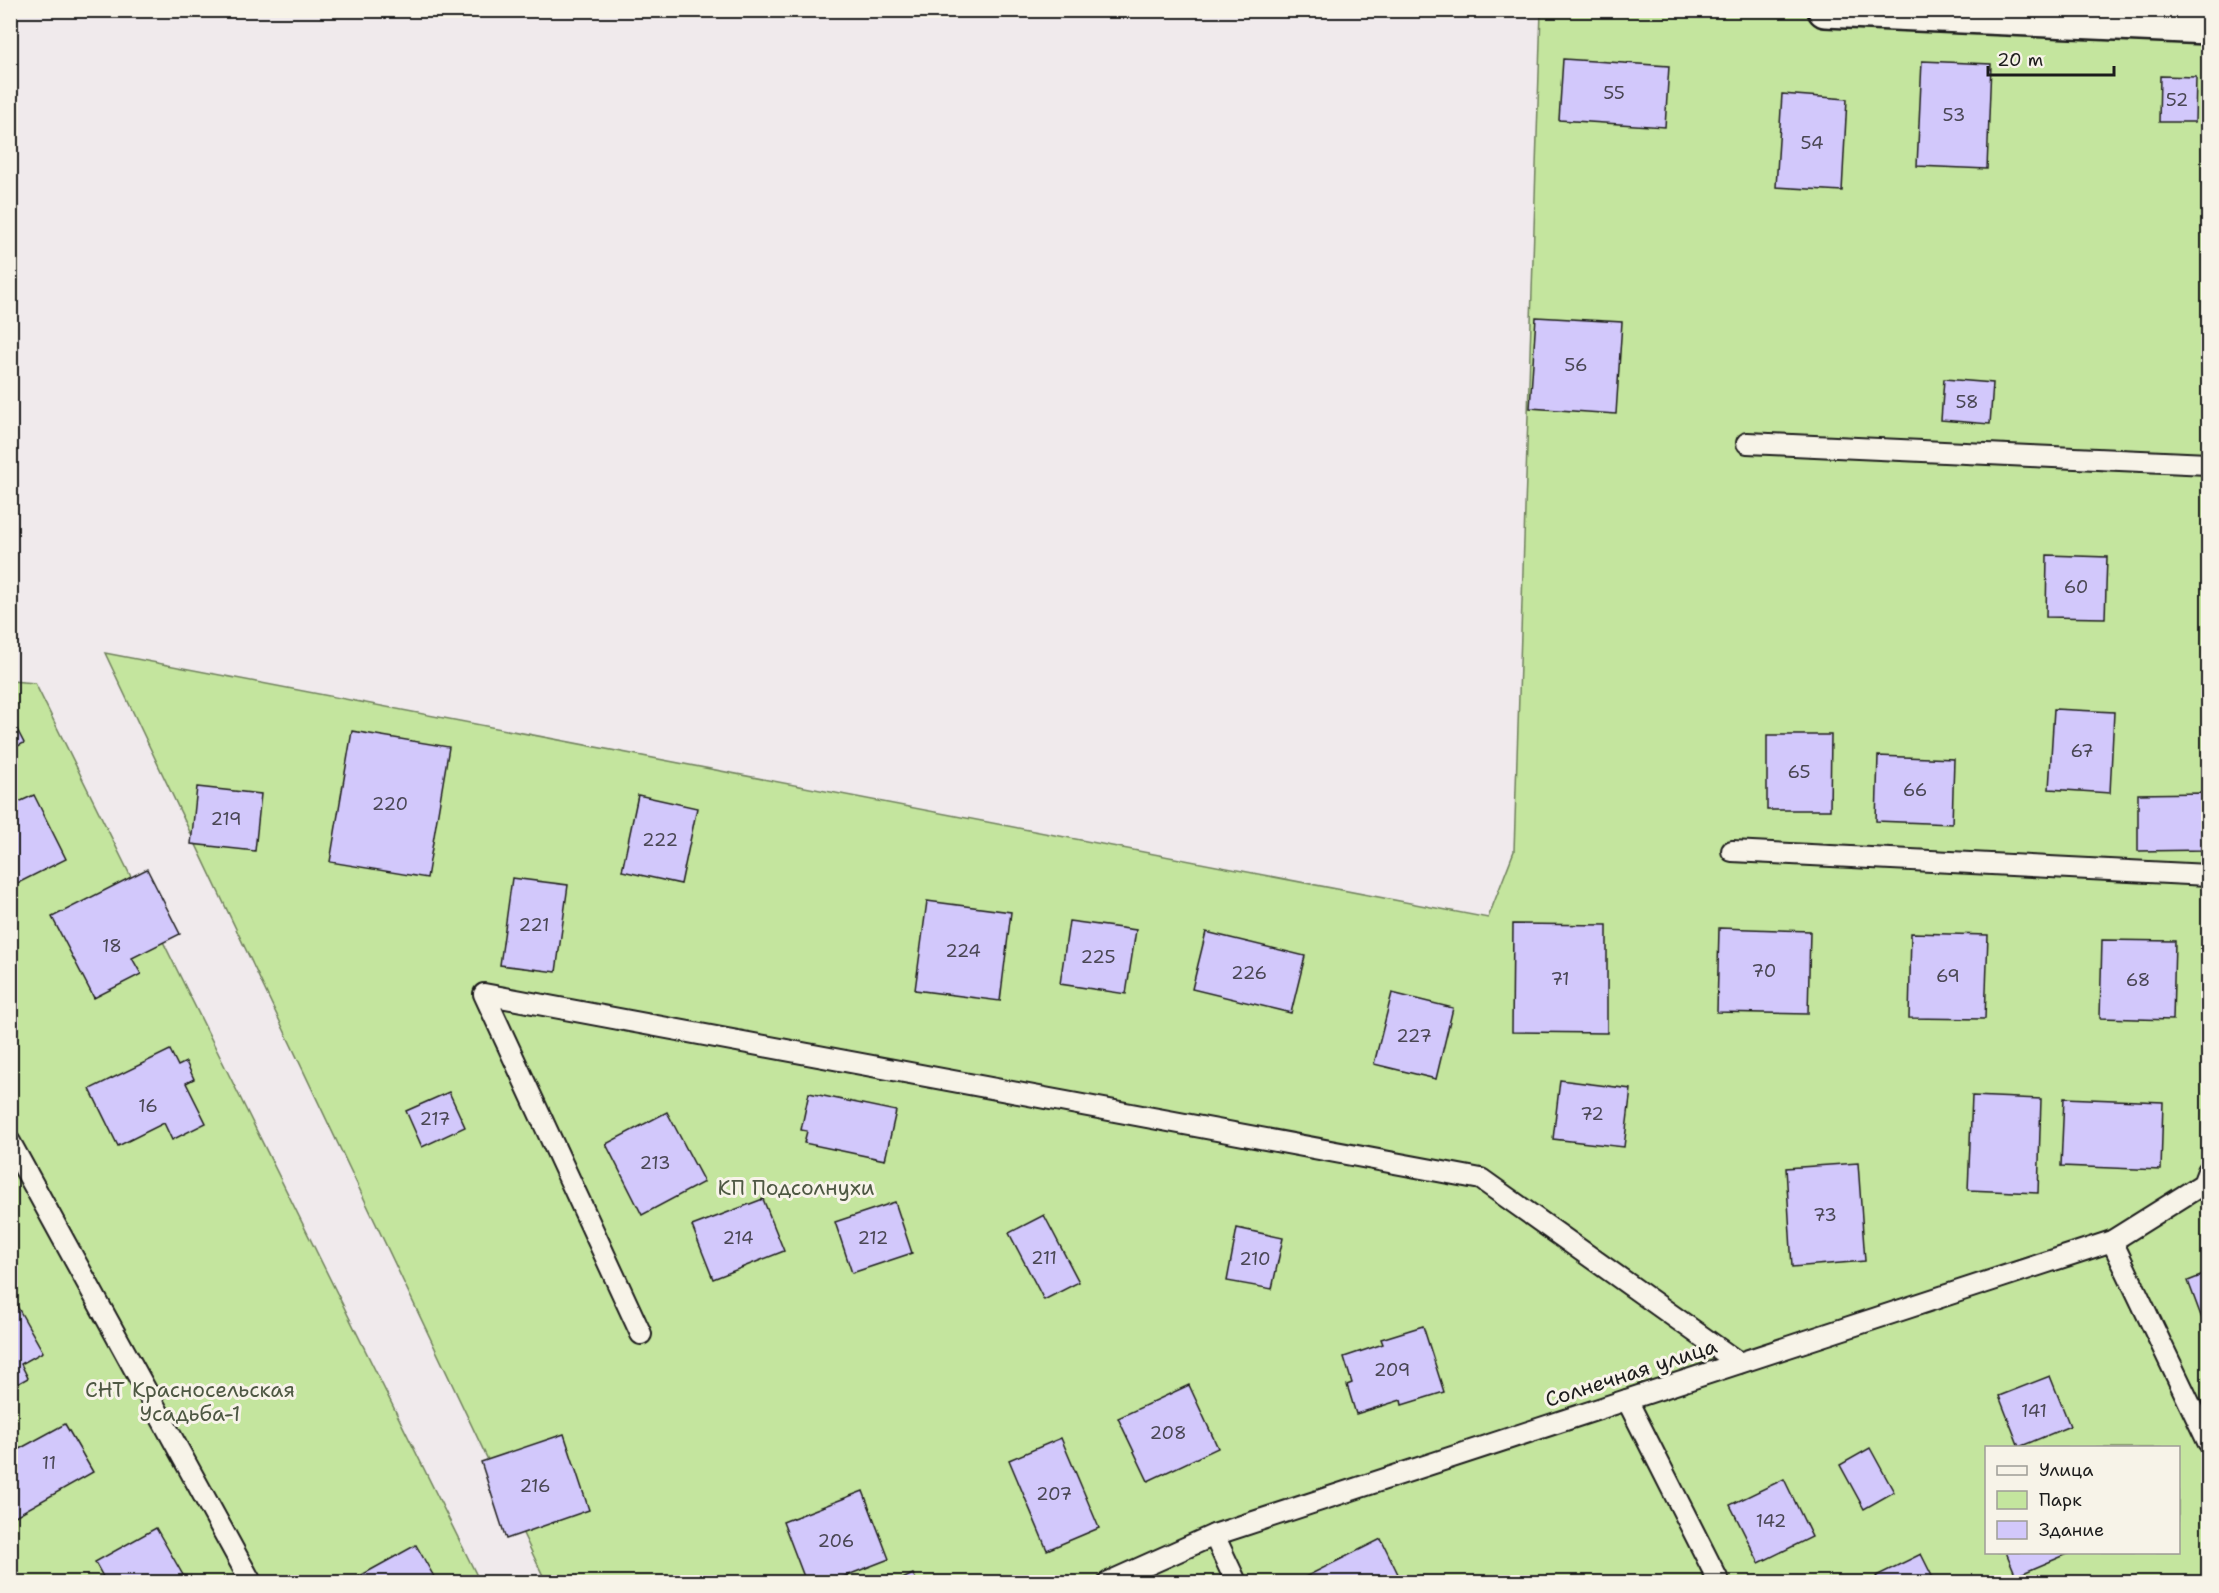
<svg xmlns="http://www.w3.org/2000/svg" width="2219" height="1593" font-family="'Shantell Sans',sans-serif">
<rect width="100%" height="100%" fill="#f0eaec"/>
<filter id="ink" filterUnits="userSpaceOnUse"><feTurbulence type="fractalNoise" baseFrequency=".0167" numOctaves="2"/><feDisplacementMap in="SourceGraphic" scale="12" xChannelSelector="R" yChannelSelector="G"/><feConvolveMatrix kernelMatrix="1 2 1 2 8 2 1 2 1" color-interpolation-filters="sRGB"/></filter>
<g filter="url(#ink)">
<!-- green -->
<g fill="#c4e59e" stroke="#70805d" stroke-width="1.5" fill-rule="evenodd">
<path d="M1541,11H2208V1582H546L105,653L1488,918L1514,851ZM1986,1448H2178V1552H1986Z"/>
<polygon points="11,681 35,683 480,1582 11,1582"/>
</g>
<!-- building -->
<g fill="#d2c8fb" stroke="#1c1c1c" stroke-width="1.5">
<polygon points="1563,59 1669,66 1665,127 1559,120"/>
<polygon points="1922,61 1991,64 1987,169 1917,166"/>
<polygon points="2160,76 2196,77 2195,122 2159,122"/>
<polygon points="1782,94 1847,99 1842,191 1776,187"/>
<polygon points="1536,317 1622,322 1616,414 1530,408"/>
<polygon points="1944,379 1993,383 1990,424 1941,420"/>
<polygon points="2047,555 2107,557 2105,618 2046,617"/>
<polygon points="2054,709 2114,712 2110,793 2049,789"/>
<polygon points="10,716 24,743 10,750"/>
<polygon points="352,731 449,747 427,878 330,862"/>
<polygon points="1767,735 1831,735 1830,810 1767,810"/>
<polygon points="1878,756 1954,759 1952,824 1876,821"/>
<polygon points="197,787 261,794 255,851 191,844"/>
<polygon points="2205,793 2206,850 2138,851 2138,794"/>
<polygon points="34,795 66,859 10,887 10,806"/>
<polygon points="638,795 697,808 681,884 622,871"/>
<polygon points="147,869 180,934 132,958 141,974 94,998 52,917"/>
<polygon points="512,878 568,885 556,972 500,965"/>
<polygon points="927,901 1011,912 1000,1001 915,990"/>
<polygon points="1069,921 1136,930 1126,994 1060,984"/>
<polygon points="1513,924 1607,925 1607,1033 1512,1032"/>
<polygon points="1719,928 1810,931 1808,1014 1717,1012"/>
<polygon points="1206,932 1305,956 1291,1013 1192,989"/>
<polygon points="1911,933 1988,935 1985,1019 1909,1018"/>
<polygon points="2102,940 2175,941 2173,1020 2100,1018"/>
<polygon points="1392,993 1453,1008 1436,1079 1374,1064"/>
<polygon points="170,1050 178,1066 186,1062 194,1079 186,1083 206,1123 172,1140 164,1123 118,1146 90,1089"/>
<polygon points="1560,1080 1631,1089 1624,1147 1553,1139"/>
<polygon points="449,1092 465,1127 422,1147 406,1111"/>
<polygon points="809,1093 896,1111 885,1160 804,1143 807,1131 801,1130"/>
<polygon points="1972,1096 2041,1099 2038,1193 1968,1190"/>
<polygon points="2064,1098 2163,1102 2161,1170 2061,1166"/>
<polygon points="667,1112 704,1182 642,1215 606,1144"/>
<polygon points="1858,1163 1865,1261 1792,1267 1786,1168"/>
<polygon points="763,1199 784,1251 713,1279 692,1226"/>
<polygon points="895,1202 912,1253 852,1273 835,1222"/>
<polygon points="1044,1215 1079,1282 1044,1300 1009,1233"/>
<polygon points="1237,1228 1283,1238 1272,1289 1227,1281"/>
<polygon points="2208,1273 2208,1335 2188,1281"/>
<polygon points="17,1306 43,1352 21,1364 28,1378 10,1388 10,1309"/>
<polygon points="1423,1326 1444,1392 1402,1405 1401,1400 1356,1414 1347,1385 1352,1383 1344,1357 1383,1344 1381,1339"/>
<polygon points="2050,1376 2070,1426 2019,1447 1999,1396"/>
<polygon points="1189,1385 1218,1448 1148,1481 1118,1418"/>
<polygon points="65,1424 93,1472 10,1519 10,1454"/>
<polygon points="564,1434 589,1510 506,1539 481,1462"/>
<polygon points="1061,1438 1099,1528 1047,1550 1009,1460"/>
<polygon points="1870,1448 1894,1492 1864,1509 1840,1465"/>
<polygon points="1784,1479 1812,1537 1759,1563 1730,1505"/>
<polygon points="863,1491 889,1559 830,1582 806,1582 783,1522"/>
<polygon points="156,1528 187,1582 106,1582 95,1562"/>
<polygon points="1381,1539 1401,1580 1396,1582 1303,1582 1301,1579"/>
<polygon points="416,1545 437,1582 349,1582"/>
<polygon points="2006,1552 2070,1552 2070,1553 2016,1576"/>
<polygon points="1921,1554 1935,1582 1880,1582 1876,1576"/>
<polygon points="913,1574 917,1582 896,1582"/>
</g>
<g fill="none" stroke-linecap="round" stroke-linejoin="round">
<defs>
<g id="lane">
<polyline points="1747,443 2208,464"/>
<polyline points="1732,851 2208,875"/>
<polyline points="10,1142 251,1582"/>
<polyline points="2112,1241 2208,1442"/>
<polyline points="641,1334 484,994 1481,1179 1739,1363"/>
<polyline points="1627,1400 1719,1582"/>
<polyline points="1214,1535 1236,1582"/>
<polyline points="1109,1582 1214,1535 2112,1241 2203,1184 2208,1171"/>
</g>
<polyline id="street" points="1825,10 2208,27"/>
</defs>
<!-- lane casing -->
<use href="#lane" stroke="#1c1c1c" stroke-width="24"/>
<!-- street casing -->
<use href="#street" stroke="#1c1c1c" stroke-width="38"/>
<!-- lane -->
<use href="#lane" stroke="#f7f3e8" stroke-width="20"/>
<!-- street -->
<use href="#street" stroke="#f7f3e8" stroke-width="33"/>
</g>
</g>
<g text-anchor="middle" stroke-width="6" stroke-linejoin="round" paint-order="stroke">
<!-- number labels -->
<g font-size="18" fill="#4a4754">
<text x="1614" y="99">55</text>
<text x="2177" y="106">52</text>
<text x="1954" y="121">53</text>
<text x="1812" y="149">54</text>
<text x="1576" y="371">56</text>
<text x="1967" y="408">58</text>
<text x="2076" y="593">60</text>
<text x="2082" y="757">67</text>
<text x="1799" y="778">65</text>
<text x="1915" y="796">66</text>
<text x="390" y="810">220</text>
<text x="226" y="825">219</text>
<text x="660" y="846">222</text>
<text x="534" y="931">221</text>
<text x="112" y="952">18</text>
<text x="963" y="957">224</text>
<text x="1098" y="963">225</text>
<text x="1764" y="977">70</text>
<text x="1249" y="979">226</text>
<text x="1948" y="982">69</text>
<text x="1560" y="985">71</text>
<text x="2138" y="986">68</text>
<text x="1414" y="1042">227</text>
<text x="148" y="1112">16</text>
<text x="1592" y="1120">72</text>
<text x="435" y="1125">217</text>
<text x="655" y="1169">213</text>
<text x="1825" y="1221">73</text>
<text x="738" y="1244">214</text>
<text x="873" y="1244">212</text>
<text x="1044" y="1264">211</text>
<text x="1255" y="1265">210</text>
<text x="1392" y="1376">209</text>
<text x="2034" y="1417">141</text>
<text x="1168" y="1439">208</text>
<text x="49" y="1469">11</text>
<text x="535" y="1492">216</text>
<text x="1054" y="1500">207</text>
<text x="1771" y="1527">142</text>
<text x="836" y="1547">206</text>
</g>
<!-- park labels -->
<g font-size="21" fill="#4e5843" stroke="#f7f3e8">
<text x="796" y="1195">КП Подсолнухи</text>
<text x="190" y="1397">СНТ Красносельская<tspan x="190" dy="24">Усадьба-1</tspan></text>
</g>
<!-- street labels -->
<g font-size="21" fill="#1c1c1c" stroke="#f7f3e8">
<text transform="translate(1631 1373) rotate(-18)" y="7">Солнечная улица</text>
</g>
</g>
<!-- margin -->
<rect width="2219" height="1593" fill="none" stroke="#f7f3e8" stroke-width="36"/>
<rect x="18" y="18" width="2183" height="1557" fill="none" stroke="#1c1c1c" stroke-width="2" filter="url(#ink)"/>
<!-- legend -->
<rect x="1985" y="1446" width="195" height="108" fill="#f7f3e8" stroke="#9f9d96" stroke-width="1.5"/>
<rect x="1997" y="1466" width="30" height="9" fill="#f7f3e8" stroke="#9f9d96" stroke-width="1.5"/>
<text x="2039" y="1476" font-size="18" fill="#1c1c1c">Улица</text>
<rect x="1997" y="1491" width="30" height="18" fill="#c4e59e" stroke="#9f9d96" stroke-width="1.5"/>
<text x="2039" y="1506" font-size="18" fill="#1c1c1c">Парк</text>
<rect x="1997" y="1521" width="30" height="18" fill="#d2c8fb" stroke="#9f9d96" stroke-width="1.5"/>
<text x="2039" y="1536" font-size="18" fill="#1c1c1c">Здание</text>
<!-- scale -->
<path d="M1988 66v9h126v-9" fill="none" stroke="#1c1c1c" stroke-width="3"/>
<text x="1997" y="66" font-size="18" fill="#1c1c1c" stroke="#f7f3e8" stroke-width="4.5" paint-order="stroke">20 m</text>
</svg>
